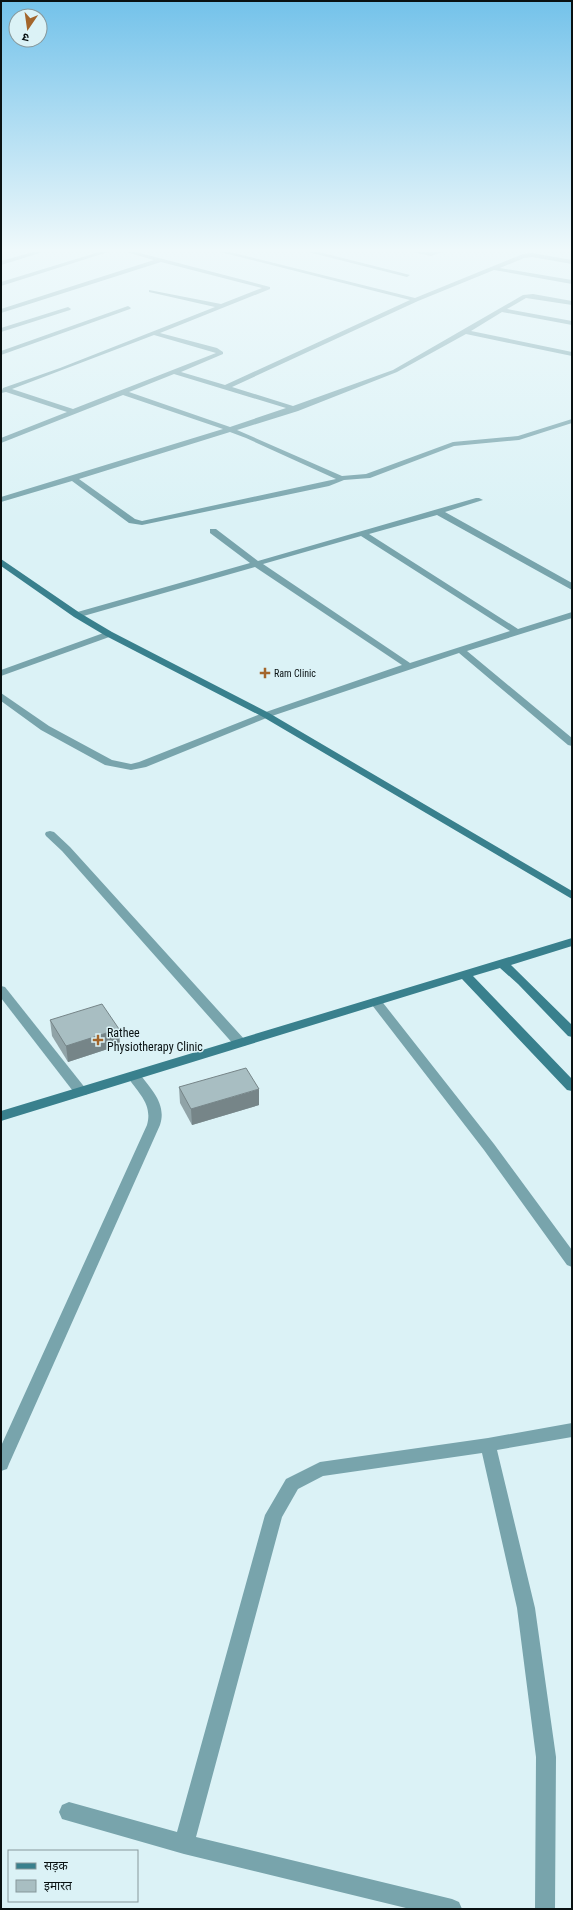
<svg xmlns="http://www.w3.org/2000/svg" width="573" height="1910" font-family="'Roboto Condensed','Noto Sans Devanagari',sans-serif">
<rect width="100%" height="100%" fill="#dbf2f6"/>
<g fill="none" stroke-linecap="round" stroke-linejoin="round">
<!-- street -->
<g fill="#78a4ac" fill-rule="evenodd">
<polygon points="33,252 43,252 1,265 1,261"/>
<polygon points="99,252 108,252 1,286 1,282"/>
<path d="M126,252H136L270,287V289L160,333L217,348L223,352V354L181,372L225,385L410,300L220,252H230L415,298L523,254L532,253L572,260V264L532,257L524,258L500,268L572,280V284L494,270L418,301L232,387L293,406L393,370L523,295L533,294L572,301V305L526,298L507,309L572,321V325L502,312L471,331L572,352V356L466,334L397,372L298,411L237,430L342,476L366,474L453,442L518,436L572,419V423L519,440L454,446L370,478L344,480L329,486L142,525L129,523L72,481L1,502V497L223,429L123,395L1,443V438L67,412L6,392L1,393L3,388L60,368L215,307L149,292V290L221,304L262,288L161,262L1,313V309L154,260ZM154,335L216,353L73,409L12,389ZM174,374L286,408L230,427L129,392ZM230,432L246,438L336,479L142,521L135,519L79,479Z"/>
<polygon points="308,252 319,252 410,275 407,277"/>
<polygon points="413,252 442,252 431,256"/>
<polygon points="128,306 131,308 130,309 1,355 1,351"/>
<polygon points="68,307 71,309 70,310 1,332 1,328"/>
<path d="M476,498H479L483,500L445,512L572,583V590L437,515L369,534L518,629L572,612V618L467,651L572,738V746L568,745L459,653L269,717L146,767L131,770L105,765L41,730L1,701V693L49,726L112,760L131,764L139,762L263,713L402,665L255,567L80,617L77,618L73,615L74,613L250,563L210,533V529H216L258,561ZM361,536L510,631L410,663L263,564Z"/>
<polygon points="109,631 114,634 112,636 1,676 1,670"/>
<polygon points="50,831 54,832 70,847 245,1040 246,1043 245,1046 235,1046 62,851 46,836 45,834 46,832"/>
<polygon points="1,986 5,987 86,1089 88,1092 86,1095 76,1095 1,998"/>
<polygon points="376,998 380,999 494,1144 572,1250 572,1267 567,1265 484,1150 372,1005 370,1002 372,999"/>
<path d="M134,1072L139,1073C151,1089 167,1104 160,1125L9,1464L7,1469L1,1471V1446L147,1125C153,1104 138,1093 127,1076L129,1073Z"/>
<polygon points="572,1423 572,1437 497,1450 535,1608 556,1757 555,1909 535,1909 536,1757 517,1608 482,1453 323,1476 298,1489 282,1517 196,1837 452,1899 459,1902 462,1909 410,1909 184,1854 62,1819 59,1812 62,1805 69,1802 177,1832 265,1515 286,1479 320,1462 488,1438"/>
</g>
<!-- secondary -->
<g fill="#39808d" fill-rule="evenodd">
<polygon points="1,559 80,613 112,632 269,713 572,891 572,899 263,717 106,636 74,617 1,566"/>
<polygon points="572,938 572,946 511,965 572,1025 572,1037 568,1036 518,984 500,968 473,976 572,1079 572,1091 567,1090 462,979 1,1121 1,1111"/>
</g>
</g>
<!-- wall -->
<g fill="#90a3a7">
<polygon points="50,1020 120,1045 68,1062 52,1036"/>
<polygon points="179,1087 259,1105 192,1125 180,1103"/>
</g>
<!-- shaded-wall -->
<g fill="#768588">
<polygon points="119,1029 120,1045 68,1062 66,1046"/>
<polygon points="259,1089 259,1105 192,1125 191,1109"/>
</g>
<!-- building -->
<g fill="#a8bec2" stroke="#768588">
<polygon points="102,1004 119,1029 66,1046 50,1020"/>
<polygon points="246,1068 259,1089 191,1109 179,1087"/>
</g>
<!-- sky -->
<linearGradient id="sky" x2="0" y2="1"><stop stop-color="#73c2ea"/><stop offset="0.48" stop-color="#eff9fb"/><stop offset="1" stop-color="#eff9fb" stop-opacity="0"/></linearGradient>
<rect width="573" height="520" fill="url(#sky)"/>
<!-- markers -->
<g fill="#a3652b" stroke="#dbf2f6" stroke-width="1.5">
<path d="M263 667h4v4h4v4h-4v4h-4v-4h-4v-4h4z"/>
<path d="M96 1034h4v4h4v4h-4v4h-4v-4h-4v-4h4z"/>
</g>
<g text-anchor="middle" stroke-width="3" stroke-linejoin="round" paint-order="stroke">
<!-- far-poi labels -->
<g font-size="10" fill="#091112" stroke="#dbf2f6" text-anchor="start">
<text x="274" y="677">Ram Clinic</text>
</g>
<!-- poi labels -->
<g font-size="12" fill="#091112" stroke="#dbf2f6" text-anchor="start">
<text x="107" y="1037">Rathee<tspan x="107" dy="14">Physiotherapy Clinic</tspan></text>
</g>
</g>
<!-- border -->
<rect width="573" height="1910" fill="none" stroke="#091112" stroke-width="4"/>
<!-- legend -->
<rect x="8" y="1850" width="130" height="52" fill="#dbf2f6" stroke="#87989b"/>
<rect x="16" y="1863" width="20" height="6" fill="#39808d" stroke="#87989b"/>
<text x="44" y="1870" font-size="12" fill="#091112">सड़क</text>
<rect x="16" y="1880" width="20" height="12" fill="#a8bec2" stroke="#87989b"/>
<text x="44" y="1890" font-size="12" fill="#091112">इमारत</text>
<!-- north arrow -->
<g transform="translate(28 28) rotate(193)"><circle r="19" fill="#dbf2f6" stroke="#87989b"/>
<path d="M0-3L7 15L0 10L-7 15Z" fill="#a3652b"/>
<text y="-6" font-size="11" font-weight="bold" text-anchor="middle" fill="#091112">उ</text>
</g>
</svg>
